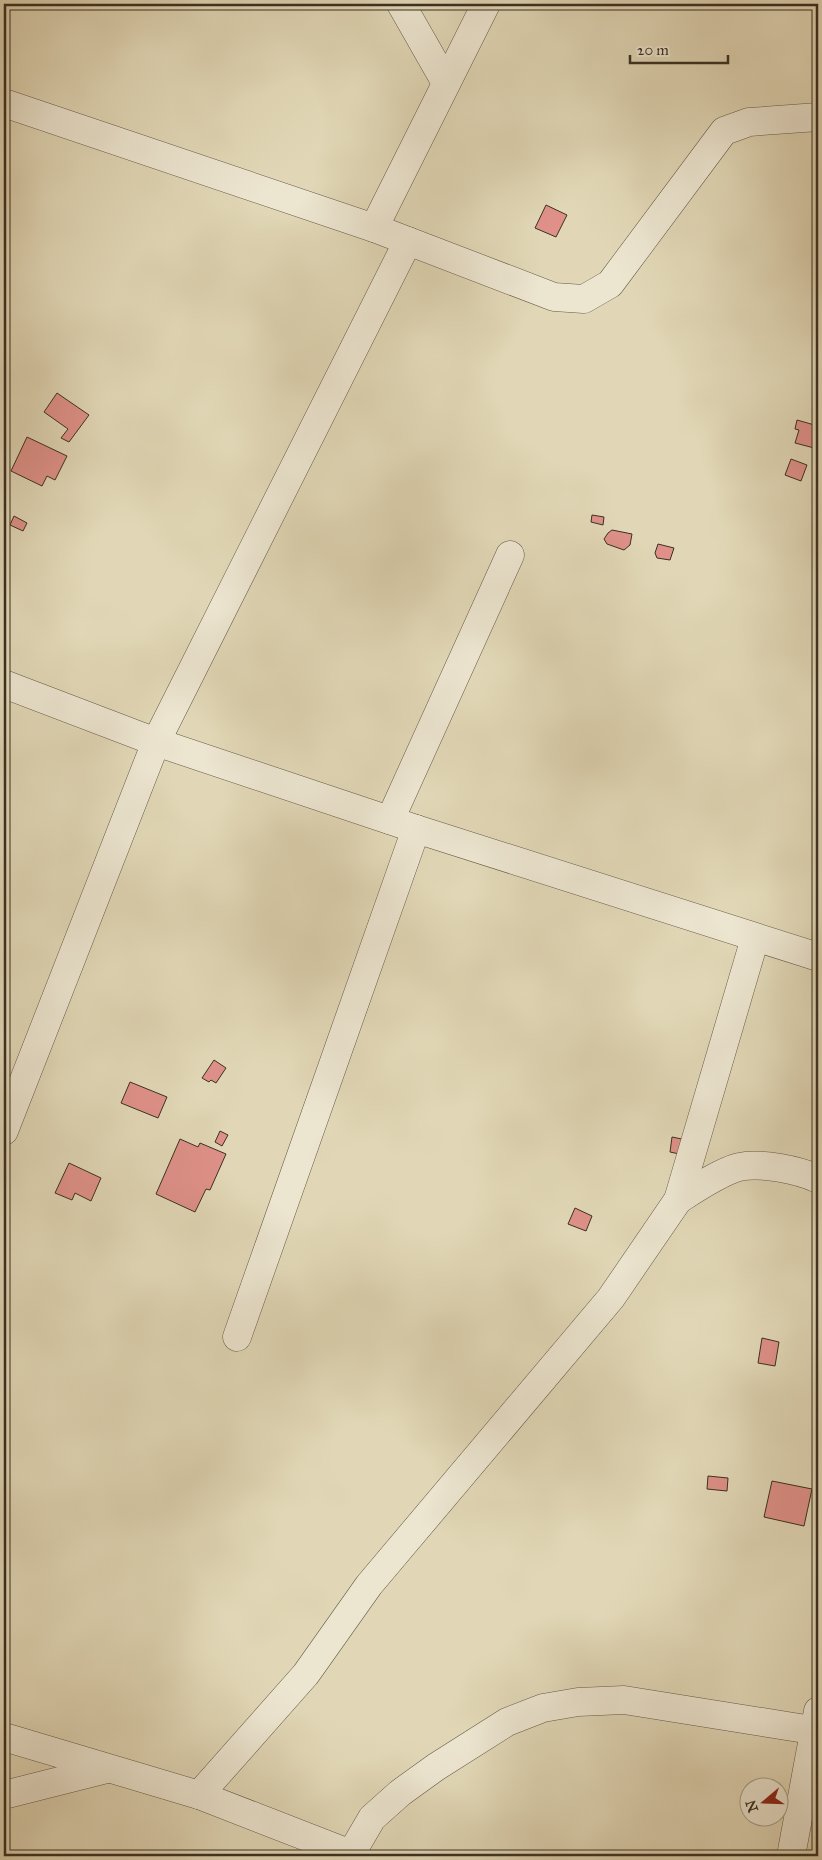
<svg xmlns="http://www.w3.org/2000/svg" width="822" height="1860" font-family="'IM FELL Great Primer',serif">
<rect width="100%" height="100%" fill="#e1d7b6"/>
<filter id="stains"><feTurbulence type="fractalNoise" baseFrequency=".004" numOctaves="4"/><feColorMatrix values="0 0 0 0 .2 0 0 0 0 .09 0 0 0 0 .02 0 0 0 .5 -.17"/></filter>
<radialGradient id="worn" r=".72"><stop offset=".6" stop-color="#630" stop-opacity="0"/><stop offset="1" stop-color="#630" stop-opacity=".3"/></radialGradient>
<!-- building -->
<g fill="#df9189" stroke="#3a3022">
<polygon points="546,205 567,215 556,237 535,228"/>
<polygon points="57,393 89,415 69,442 61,438 68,429 44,412"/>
<polygon points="797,420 818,426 818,449 795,443 799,430 795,429"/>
<polygon points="27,437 67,456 55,480 47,476 42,486 11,471"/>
<polygon points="791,459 807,465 801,481 785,475"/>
<polygon points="592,515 604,517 603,525 591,522"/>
<polygon points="14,516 27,523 23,531 10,525"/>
<polygon points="612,530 632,534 630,545 624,550 607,544 604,539 608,533"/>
<polygon points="658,544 674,548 670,560 657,558 655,553"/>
<polygon points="214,1060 226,1068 216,1083 211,1080 209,1082 202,1078"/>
<polygon points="130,1082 167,1097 158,1118 121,1103"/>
<polygon points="220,1131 228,1135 222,1146 215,1142"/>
<polygon points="672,1137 687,1140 684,1155 670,1152"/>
<polygon points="180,1139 198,1147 200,1143 226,1154 210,1190 206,1189 195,1212 156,1194"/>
<polygon points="69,1163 101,1178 91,1201 75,1193 72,1200 55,1193"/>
<polygon points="575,1208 592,1216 586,1231 568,1224"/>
<polygon points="762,1338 779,1342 775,1366 758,1363"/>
<polygon points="708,1476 728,1478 727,1491 707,1489"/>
<polygon points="772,1481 812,1489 804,1526 764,1517"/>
</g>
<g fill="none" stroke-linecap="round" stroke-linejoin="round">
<defs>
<g id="minor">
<polyline points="401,4 446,83"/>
<polyline points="4,103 374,228 554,297 584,299 610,284 724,131 749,122 818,117"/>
<polyline points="374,228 486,4"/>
<polyline points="4,684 156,742 416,829 818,957"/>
<polyline points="390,820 510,555"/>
<polyline points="4,1131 156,742 408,241"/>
<path d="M678,1200C695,1189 720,1172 739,1167C760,1162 799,1170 818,1179"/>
<polyline points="237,1337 416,829"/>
<polyline points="4,1737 199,1795 356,1856"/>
<polyline points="4,1795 107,1769"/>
<polyline points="199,1795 306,1674 369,1585 611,1298 678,1200 755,938"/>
<polyline points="351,1854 372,1818 400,1793 436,1767 507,1722 543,1708 578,1702 624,1700 818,1731"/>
<polyline points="791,1856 818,1711"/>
</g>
</defs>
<!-- minor casing -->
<use href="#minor" stroke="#645a47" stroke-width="29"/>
<!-- minor -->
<use href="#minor" stroke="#ece5d0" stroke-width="28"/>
</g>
<!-- margin -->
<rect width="822" height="1860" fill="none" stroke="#e1d7b6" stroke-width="20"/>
<rect x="5" y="5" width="812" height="1850" fill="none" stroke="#3a3022" stroke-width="2.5"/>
<rect x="10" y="10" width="802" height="1840" fill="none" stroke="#3a3022"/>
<!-- north arrow -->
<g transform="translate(764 1802) rotate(251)"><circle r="24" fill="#ece5d0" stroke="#a59d8a"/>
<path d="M0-4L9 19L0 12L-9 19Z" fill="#8f2418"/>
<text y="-8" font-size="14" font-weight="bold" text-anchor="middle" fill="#3a3022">N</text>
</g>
<!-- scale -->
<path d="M630 55v8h98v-8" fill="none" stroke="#3a3022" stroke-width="2.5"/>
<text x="637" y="55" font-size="15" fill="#3a3022" stroke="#ece5d0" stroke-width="4" paint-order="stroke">20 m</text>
<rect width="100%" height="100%" filter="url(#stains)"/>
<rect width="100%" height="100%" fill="url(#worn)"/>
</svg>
